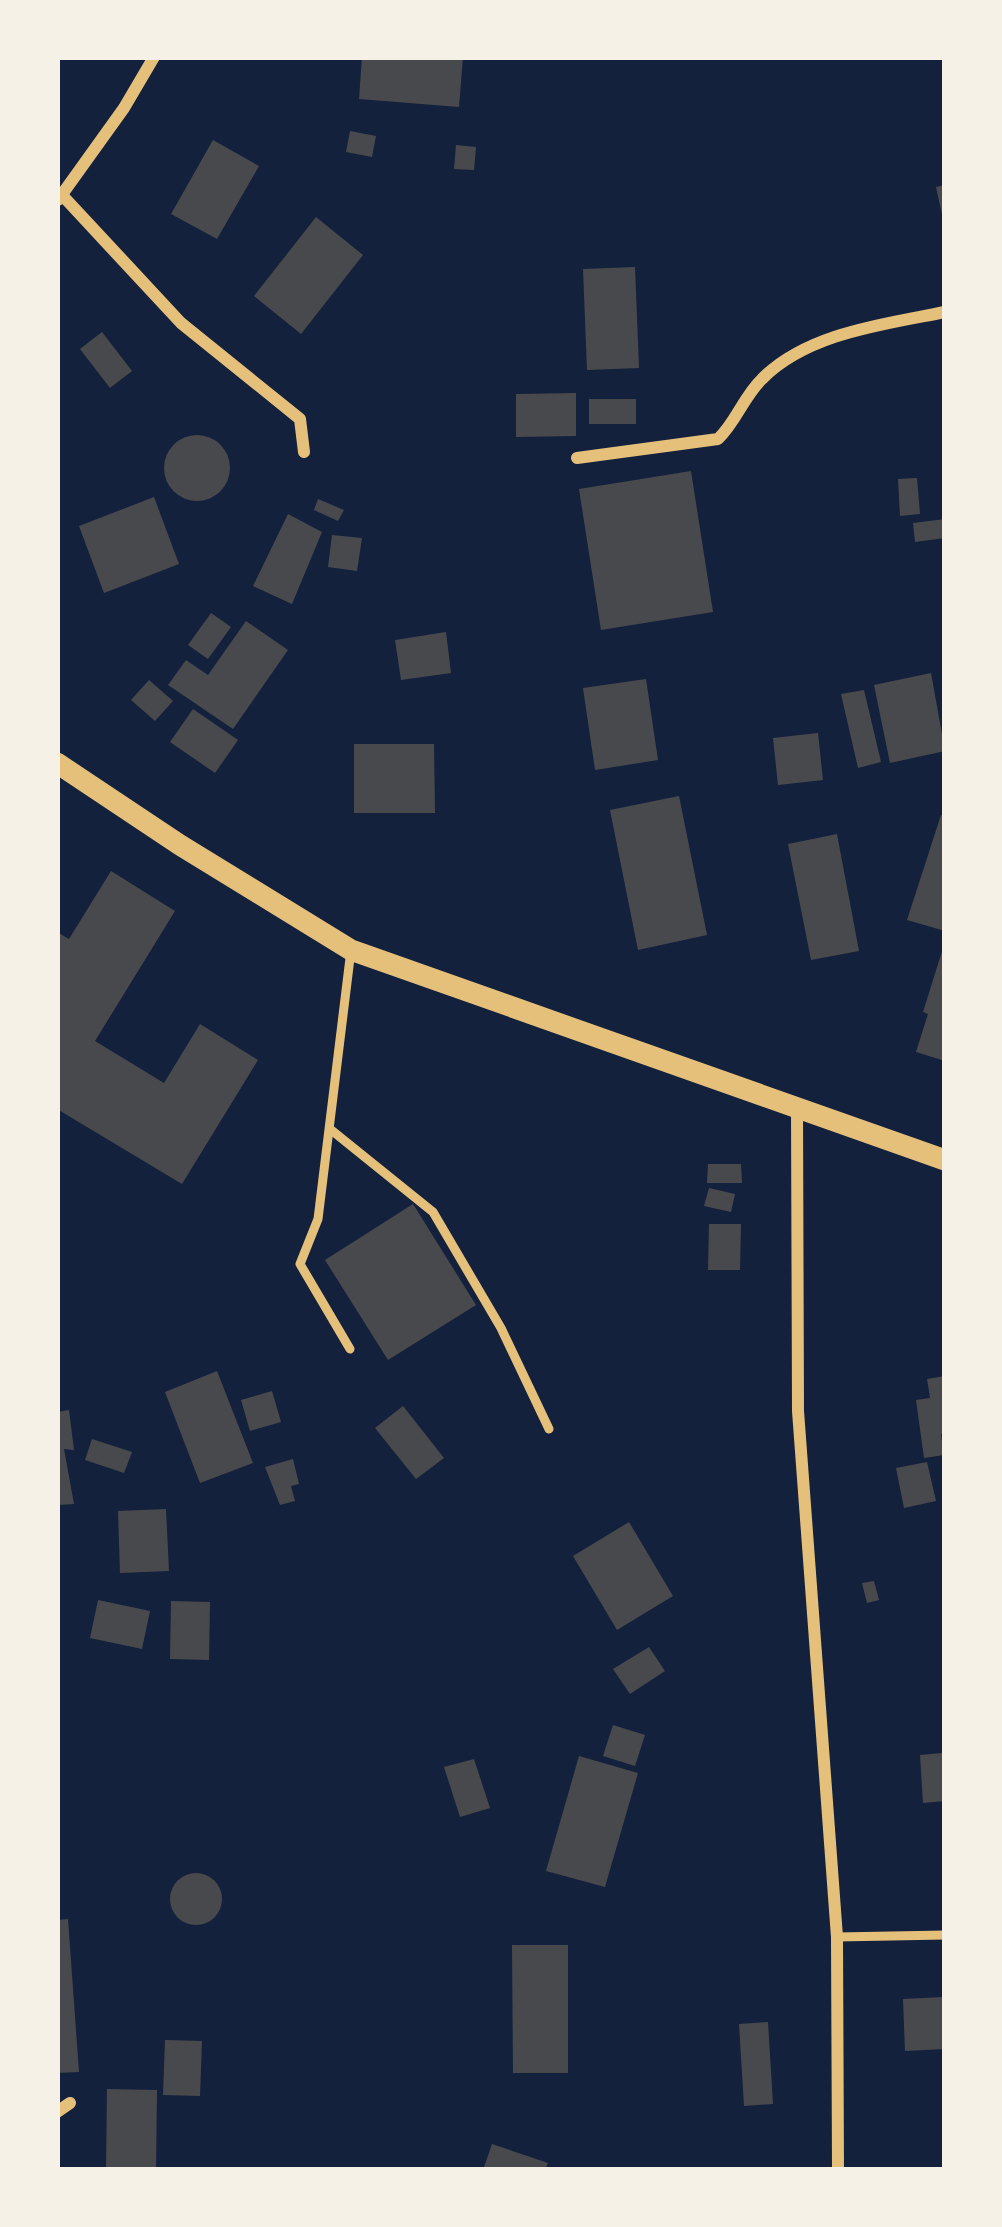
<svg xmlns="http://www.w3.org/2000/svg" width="1002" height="2227" font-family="Quicksand,sans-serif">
<rect width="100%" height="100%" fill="#14213d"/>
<!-- building -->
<g fill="#48494c">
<polygon points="362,57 463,57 459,107 359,99"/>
<polygon points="350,131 376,136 372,157 346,152"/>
<polygon points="213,140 259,166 217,239 171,214"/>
<polygon points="456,145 476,147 474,170 454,169"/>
<polygon points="945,185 945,219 943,219 936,187"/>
<polygon points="316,217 363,255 301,334 254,296"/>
<polygon points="635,267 639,368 587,370 583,269"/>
<polygon points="102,332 132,371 110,388 80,349"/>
<polygon points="576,393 576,436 516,437 516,394"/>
<rect x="589" y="399" width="47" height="25"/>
<circle cx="197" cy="468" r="33"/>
<polygon points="691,471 713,612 601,630 579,489"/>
<polygon points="917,478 920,514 900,516 898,479"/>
<polygon points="154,497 179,564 104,593 79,526"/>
<polygon points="318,499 344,510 338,521 314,510"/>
<polygon points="288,514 322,532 292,604 253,586"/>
<polygon points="945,519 945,538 915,542 913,523"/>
<polygon points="332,535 362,538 357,571 328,567"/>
<polygon points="211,613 231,627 208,659 188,645"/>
<polygon points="246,621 288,650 233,729 168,685 186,660 208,675"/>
<polygon points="446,632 451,673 401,680 395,640"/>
<polygon points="931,673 945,751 890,763 874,685"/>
<polygon points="646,679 658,760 595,770 583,688"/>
<polygon points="149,680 173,701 155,721 131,700"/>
<polygon points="864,690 881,762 858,768 841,694"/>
<polygon points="193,709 238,740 215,773 170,742"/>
<polygon points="818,733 823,780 778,785 773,738"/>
<polygon points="354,744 434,744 435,813 354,813"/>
<polygon points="679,796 707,935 638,950 610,810"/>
<polygon points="941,815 945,816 945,931 907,920"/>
<polygon points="837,834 859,951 811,960 788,844"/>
<polygon points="111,871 175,911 95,1041 164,1083 200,1024 258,1060 182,1184 57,1109 57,932 69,939"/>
<polygon points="944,945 945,945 945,1061 916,1052 928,1014 923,1012"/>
<polygon points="708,1164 741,1164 742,1183 707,1183"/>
<polygon points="709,1188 735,1194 731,1212 704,1206"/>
<polygon points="413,1204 476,1305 388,1360 325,1260"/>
<polygon points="709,1224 741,1224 740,1270 708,1270"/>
<polygon points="217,1371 253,1463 200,1483 165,1392"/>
<polygon points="945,1376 945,1434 941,1434 944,1455 924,1458 916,1400 930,1398 927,1379"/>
<polygon points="272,1391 281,1422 250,1431 241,1400"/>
<polygon points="403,1406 444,1458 416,1479 375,1428"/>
<polygon points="69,1410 74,1450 64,1449 74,1504 57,1505 57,1412"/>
<polygon points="92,1439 132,1452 124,1473 85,1460"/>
<polygon points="293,1459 299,1484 291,1486 295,1501 280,1505 265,1467"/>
<polygon points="927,1462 936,1501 904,1508 896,1468"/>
<polygon points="166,1509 169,1571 120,1573 118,1511"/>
<polygon points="629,1522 673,1596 617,1630 573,1556"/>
<polygon points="874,1581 879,1600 867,1603 862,1583"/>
<polygon points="98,1600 150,1611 142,1649 90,1638"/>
<polygon points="171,1601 210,1602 209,1660 170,1659"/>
<polygon points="649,1647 665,1671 630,1694 613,1669"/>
<polygon points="613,1725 645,1735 635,1766 603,1756"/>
<polygon points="942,1753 945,1801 923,1803 920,1755"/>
<polygon points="579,1756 638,1773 605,1887 546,1871"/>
<polygon points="474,1759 490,1808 460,1817 444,1767"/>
<circle cx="196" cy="1899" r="26"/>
<polygon points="68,1919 79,2072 57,2073 57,1920"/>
<polygon points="512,1945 568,1945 568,2073 513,2073"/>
<polygon points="944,1997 945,2049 905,2051 903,1999"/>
<polygon points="768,2022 773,2104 744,2106 739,2024"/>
<polygon points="165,2040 202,2041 200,2096 163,2095"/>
<polygon points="107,2089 157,2090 156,2170 106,2170"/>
<polygon points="492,2144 548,2163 545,2170 483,2170"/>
</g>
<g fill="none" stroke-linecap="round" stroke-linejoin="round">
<!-- service -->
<g stroke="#e5c07b" stroke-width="9">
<polyline points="330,1129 433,1212 501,1328 549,1429"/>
<polyline points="350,1349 300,1264 318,1219 351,950"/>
<polyline points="837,1937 945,1935"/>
</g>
<!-- minor -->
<g stroke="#e5c07b" stroke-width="12">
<polyline points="62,195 181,323 300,419 304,452"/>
<polyline points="58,200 124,108 154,57"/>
<path d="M577,458L718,439C736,422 744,396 762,379C807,333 885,324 945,312"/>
<polyline points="797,1107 798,1411 837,1937 838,2170"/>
<polyline points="57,2112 70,2103"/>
</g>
<!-- tertiary -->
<polyline stroke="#e5c07b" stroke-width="21" points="57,763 180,845 351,950 945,1160"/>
</g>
<!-- border -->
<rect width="1002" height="2227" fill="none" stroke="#f6f1e7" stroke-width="120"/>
</svg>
